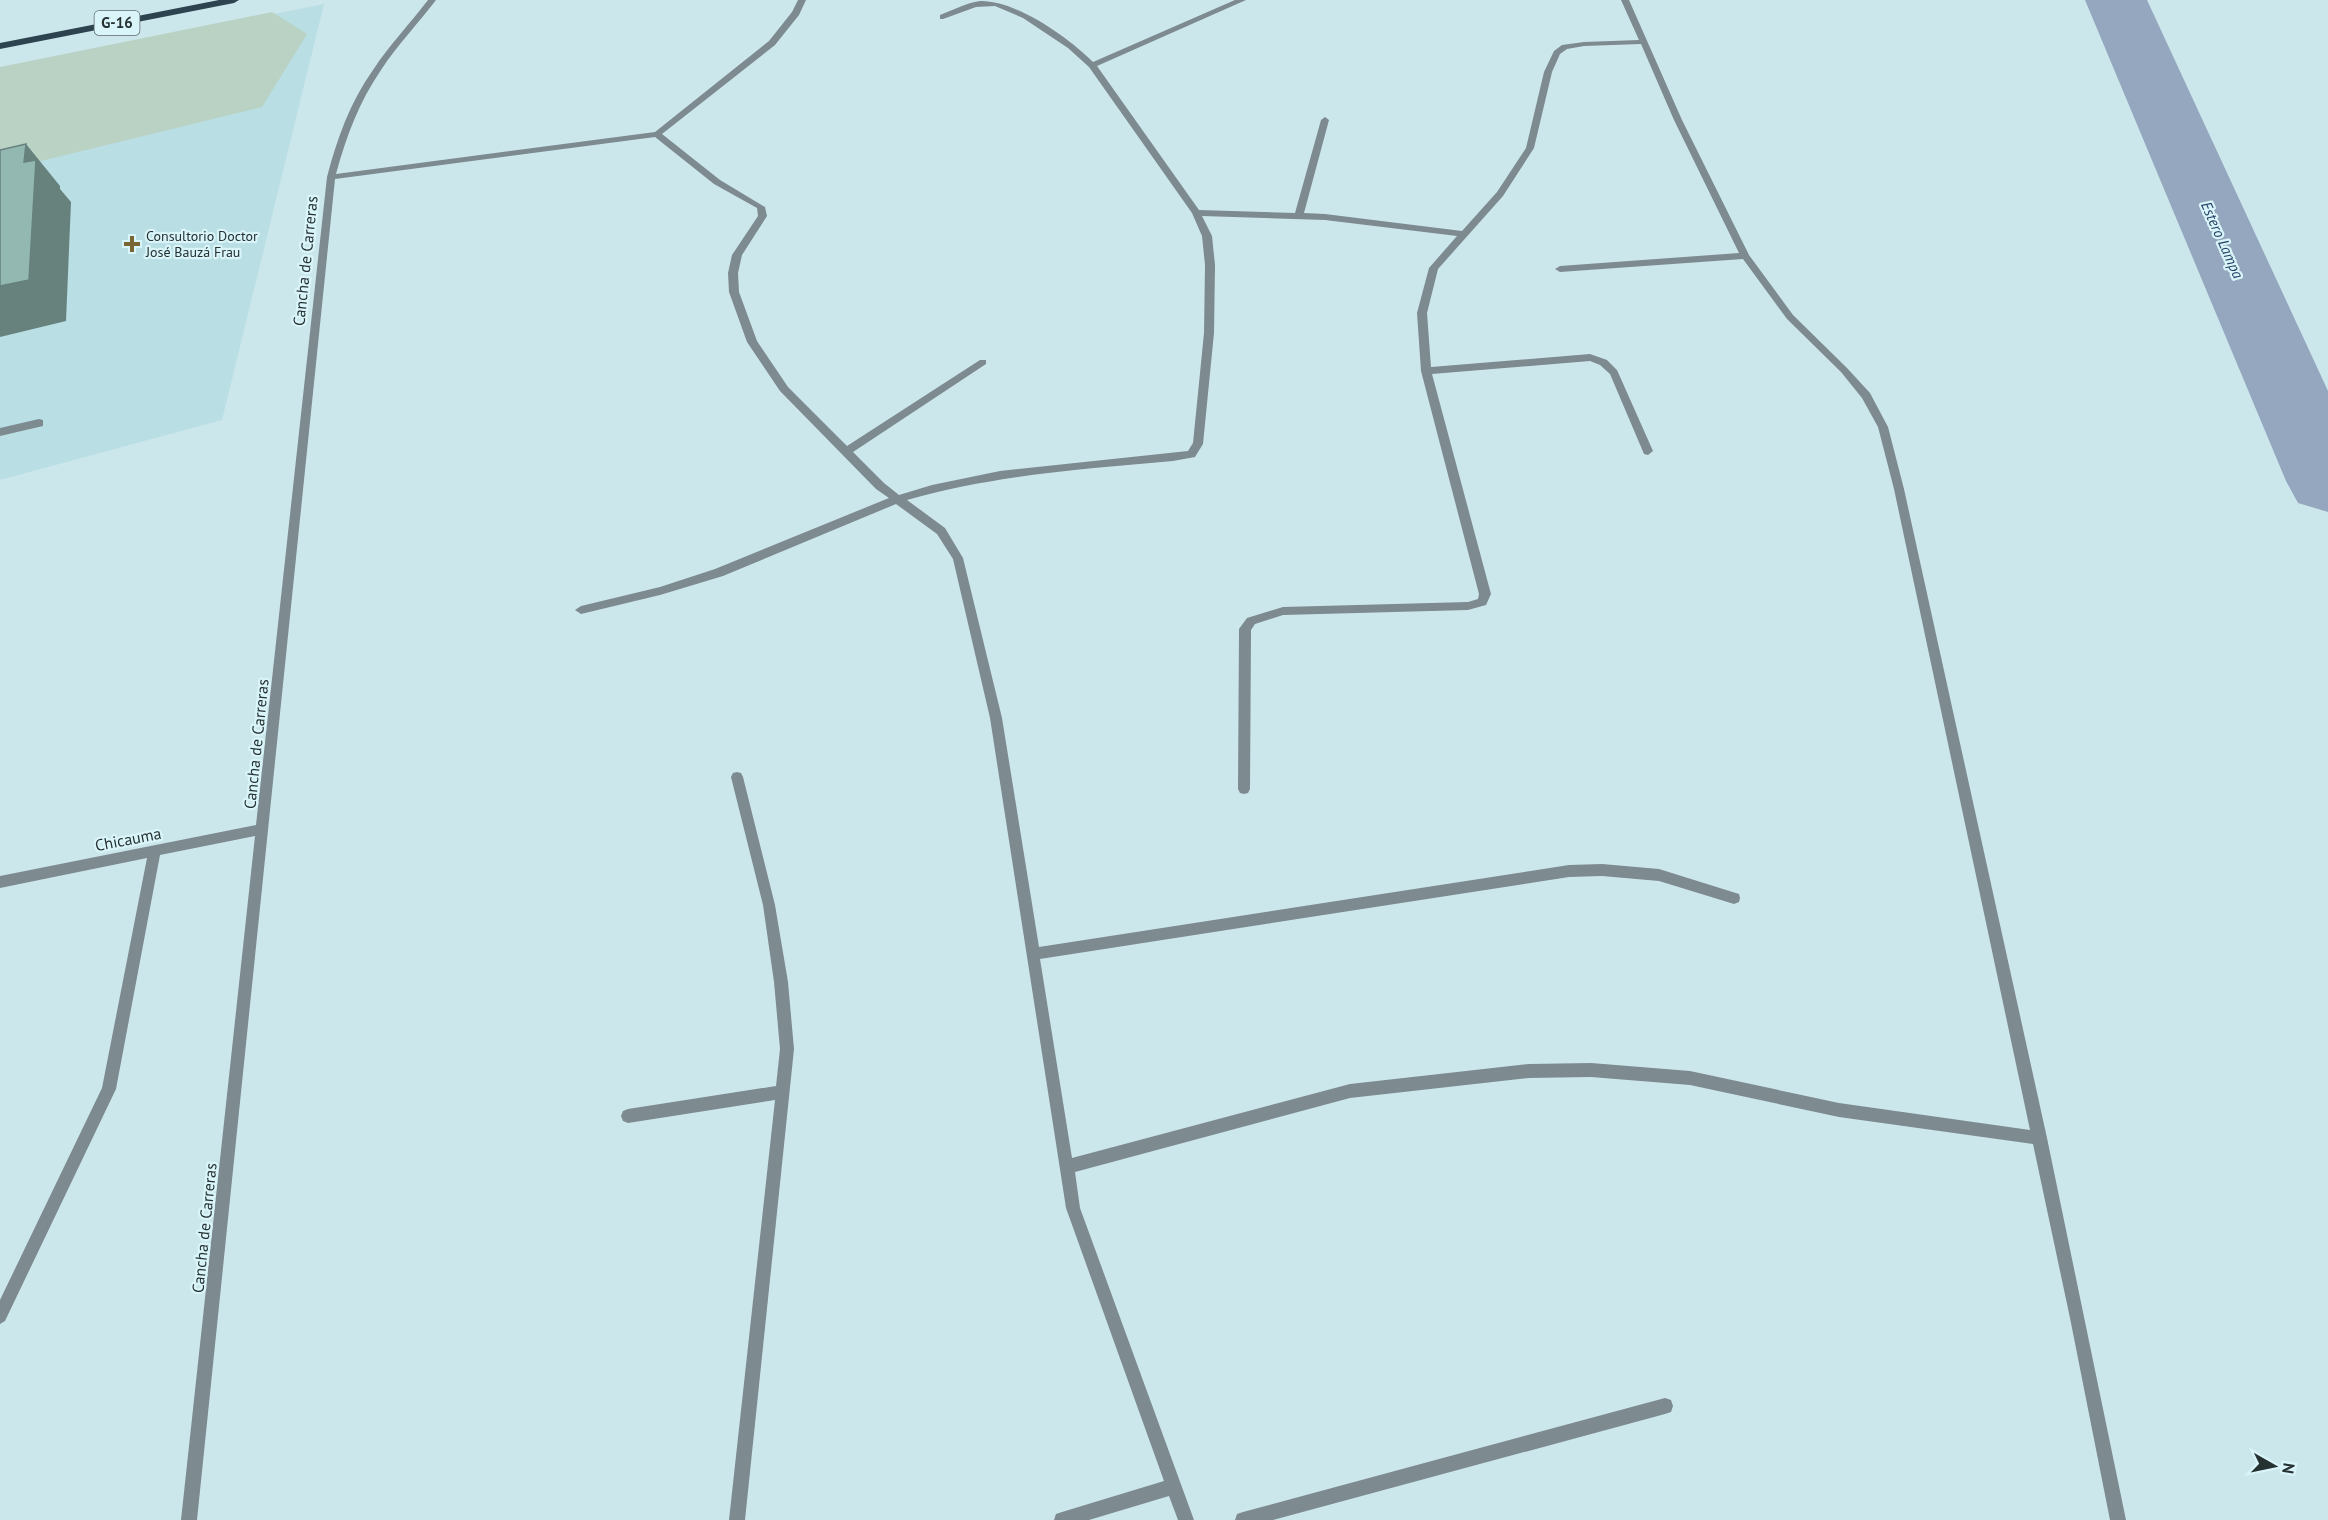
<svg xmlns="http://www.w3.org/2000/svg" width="2328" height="1520" font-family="'PT Sans',sans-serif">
<rect width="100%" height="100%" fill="#cce7ec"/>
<!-- built -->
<polygon fill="#b9dee4" points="324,4 222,420 0,480 0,69"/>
<!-- green -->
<polygon fill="#bad2c4" points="272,12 307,34 262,107 0,171 0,67"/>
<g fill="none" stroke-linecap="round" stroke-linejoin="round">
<!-- river -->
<polygon fill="#95a7bf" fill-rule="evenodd" points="2085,0 2147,0 2328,391 2328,512 2298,503 2286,481"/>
<!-- lane -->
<polygon fill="#7d8a90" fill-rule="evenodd" points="39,419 43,420 43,426 0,436 0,428"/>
<!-- street -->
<g fill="#7d8a90" fill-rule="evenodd">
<path d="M428,0H436C418,24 397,45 381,70C359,102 346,137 336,174L655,132L769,41L792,12L798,0H806L799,15L775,45L662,134L720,180L765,207L767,216L742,255L738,273L739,292L757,341L788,387L847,446L980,360H986V364L853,452L884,483L899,495L932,485L1000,471L1188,451L1193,443L1204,333L1205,265L1202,236L1192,213L1089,67L1068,48L1023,18L995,6L976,7L943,19H940V15C953,10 966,3 980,1C1016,0 1069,38 1093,62L1235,0H1246L1097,66L1199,210L1295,213L1321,120L1325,117L1329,120L1304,213L1325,214L1462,231L1497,192L1526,148L1544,72L1554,51L1562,45L1584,42L1639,40L1621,0H1629L1682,120L1749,255L1793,315L1847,368L1870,393L1888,427L1904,489L2047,1138L2126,1520H2110L2070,1318L2033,1144L1839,1117L1690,1085L1591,1077L1529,1078L1350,1098L1075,1172L1080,1208L1194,1520H1178L1169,1496L1089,1520H1054L1056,1514L1062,1512L1164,1481L1066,1208L990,718L953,559L937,534L896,504L723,576L660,595L581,614L575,610L581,606L660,587L715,569L889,498L876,489L780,391L747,342L729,292L728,273L732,255L758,216L757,208L714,184L655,137L335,179L197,1520H181L255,836L160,855L116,1089L5,1321L0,1324V1300L102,1088L147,858L0,888V876L256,825L327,177C337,139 350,102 373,70C389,45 410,24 428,0ZM1641,44L1674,120L1739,253L1560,266L1555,269L1560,272L1743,259L1787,319L1841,372L1862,398L1878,427L1894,489L2030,1130L1839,1103L1690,1071L1591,1063L1529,1064L1350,1084L1072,1158L1040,959L1569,877L1602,876L1659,881L1734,904L1739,902L1740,898L1739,894L1659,869L1602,864L1569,865L1039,947L1002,718L963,558L945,528L907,500C994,475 1083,469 1173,461L1195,457L1203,444L1214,333L1215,265L1212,236L1202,216L1325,220L1457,236L1429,268L1417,313L1421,371L1479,594L1478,599L1468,602L1283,607L1247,618L1239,629L1238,789L1240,793L1244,794L1248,793L1250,789L1251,630L1255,624L1283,615L1468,610L1486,605L1491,594L1432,374L1590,361L1600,365L1610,374L1644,454L1648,455L1653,451L1617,370L1607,360L1590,354L1431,367L1427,313L1438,269L1503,196L1534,148L1552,72L1560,54L1567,49L1584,46Z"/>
<polygon points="737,772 741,773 743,777 775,905 788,982 794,1049 745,1520 729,1520 775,1100 628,1123 623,1121 621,1116 623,1111 628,1109 776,1086 780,1049 774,982 763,905 731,777 733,773"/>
<polygon points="1665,1398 1671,1400 1673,1406 1671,1412 1665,1414 1273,1520 1235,1520 1237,1514 1243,1512"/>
</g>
<!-- primary -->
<polygon fill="#2d434f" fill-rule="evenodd" points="219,0 239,0 234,3 0,49 0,43"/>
</g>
<!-- shaded-wall -->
<polygon fill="#67817d" points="26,144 60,186 60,189 71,202 66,321 0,337 0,286 24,162"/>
<!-- building -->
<polygon fill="#93b8b2" stroke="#67817d" stroke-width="1.5" points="26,144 24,162 36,160 29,280 0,286 0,150"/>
<!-- markers -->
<path fill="#796635" stroke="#d9f5f9" stroke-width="2" d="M129 235h6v6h6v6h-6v6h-6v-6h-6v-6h6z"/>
<g text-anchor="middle" stroke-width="4.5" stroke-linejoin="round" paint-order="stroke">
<!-- far-poi labels -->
<g font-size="14" fill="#263132" stroke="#d9f5f9" text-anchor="start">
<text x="146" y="241">Consultorio Doctor<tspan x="146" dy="16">José Bauzá Frau</tspan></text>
</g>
<!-- shield labels -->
<rect fill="#d9f5f9" stroke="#5c6c6e" stroke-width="1.5" x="94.5" y="11" width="45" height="24" rx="4.5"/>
<g font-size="15" font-weight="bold" fill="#263132">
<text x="117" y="28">G-16</text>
</g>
<!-- far-water labels -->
<g font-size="15" font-style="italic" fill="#264266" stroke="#d9f5f9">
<text transform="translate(2222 240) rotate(66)" y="5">Estero Lampa</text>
</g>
<!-- street labels -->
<g font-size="16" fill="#263132" stroke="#d9f5f9">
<text transform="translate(305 261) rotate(-84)" y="6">Cancha de Carreras</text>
<text transform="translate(256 744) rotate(-84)" y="6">Cancha de Carreras</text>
<text transform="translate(128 839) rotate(-11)" y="6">Chicauma</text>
<text transform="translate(204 1228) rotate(-84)" y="6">Cancha de Carreras</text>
</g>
</g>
<!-- north arrow -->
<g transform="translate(2274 1466) rotate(99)" stroke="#d9f5f9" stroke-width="4.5" paint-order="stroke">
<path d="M0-4.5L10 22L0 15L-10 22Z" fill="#263132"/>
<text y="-9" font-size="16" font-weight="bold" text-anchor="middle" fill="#263132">N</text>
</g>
</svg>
